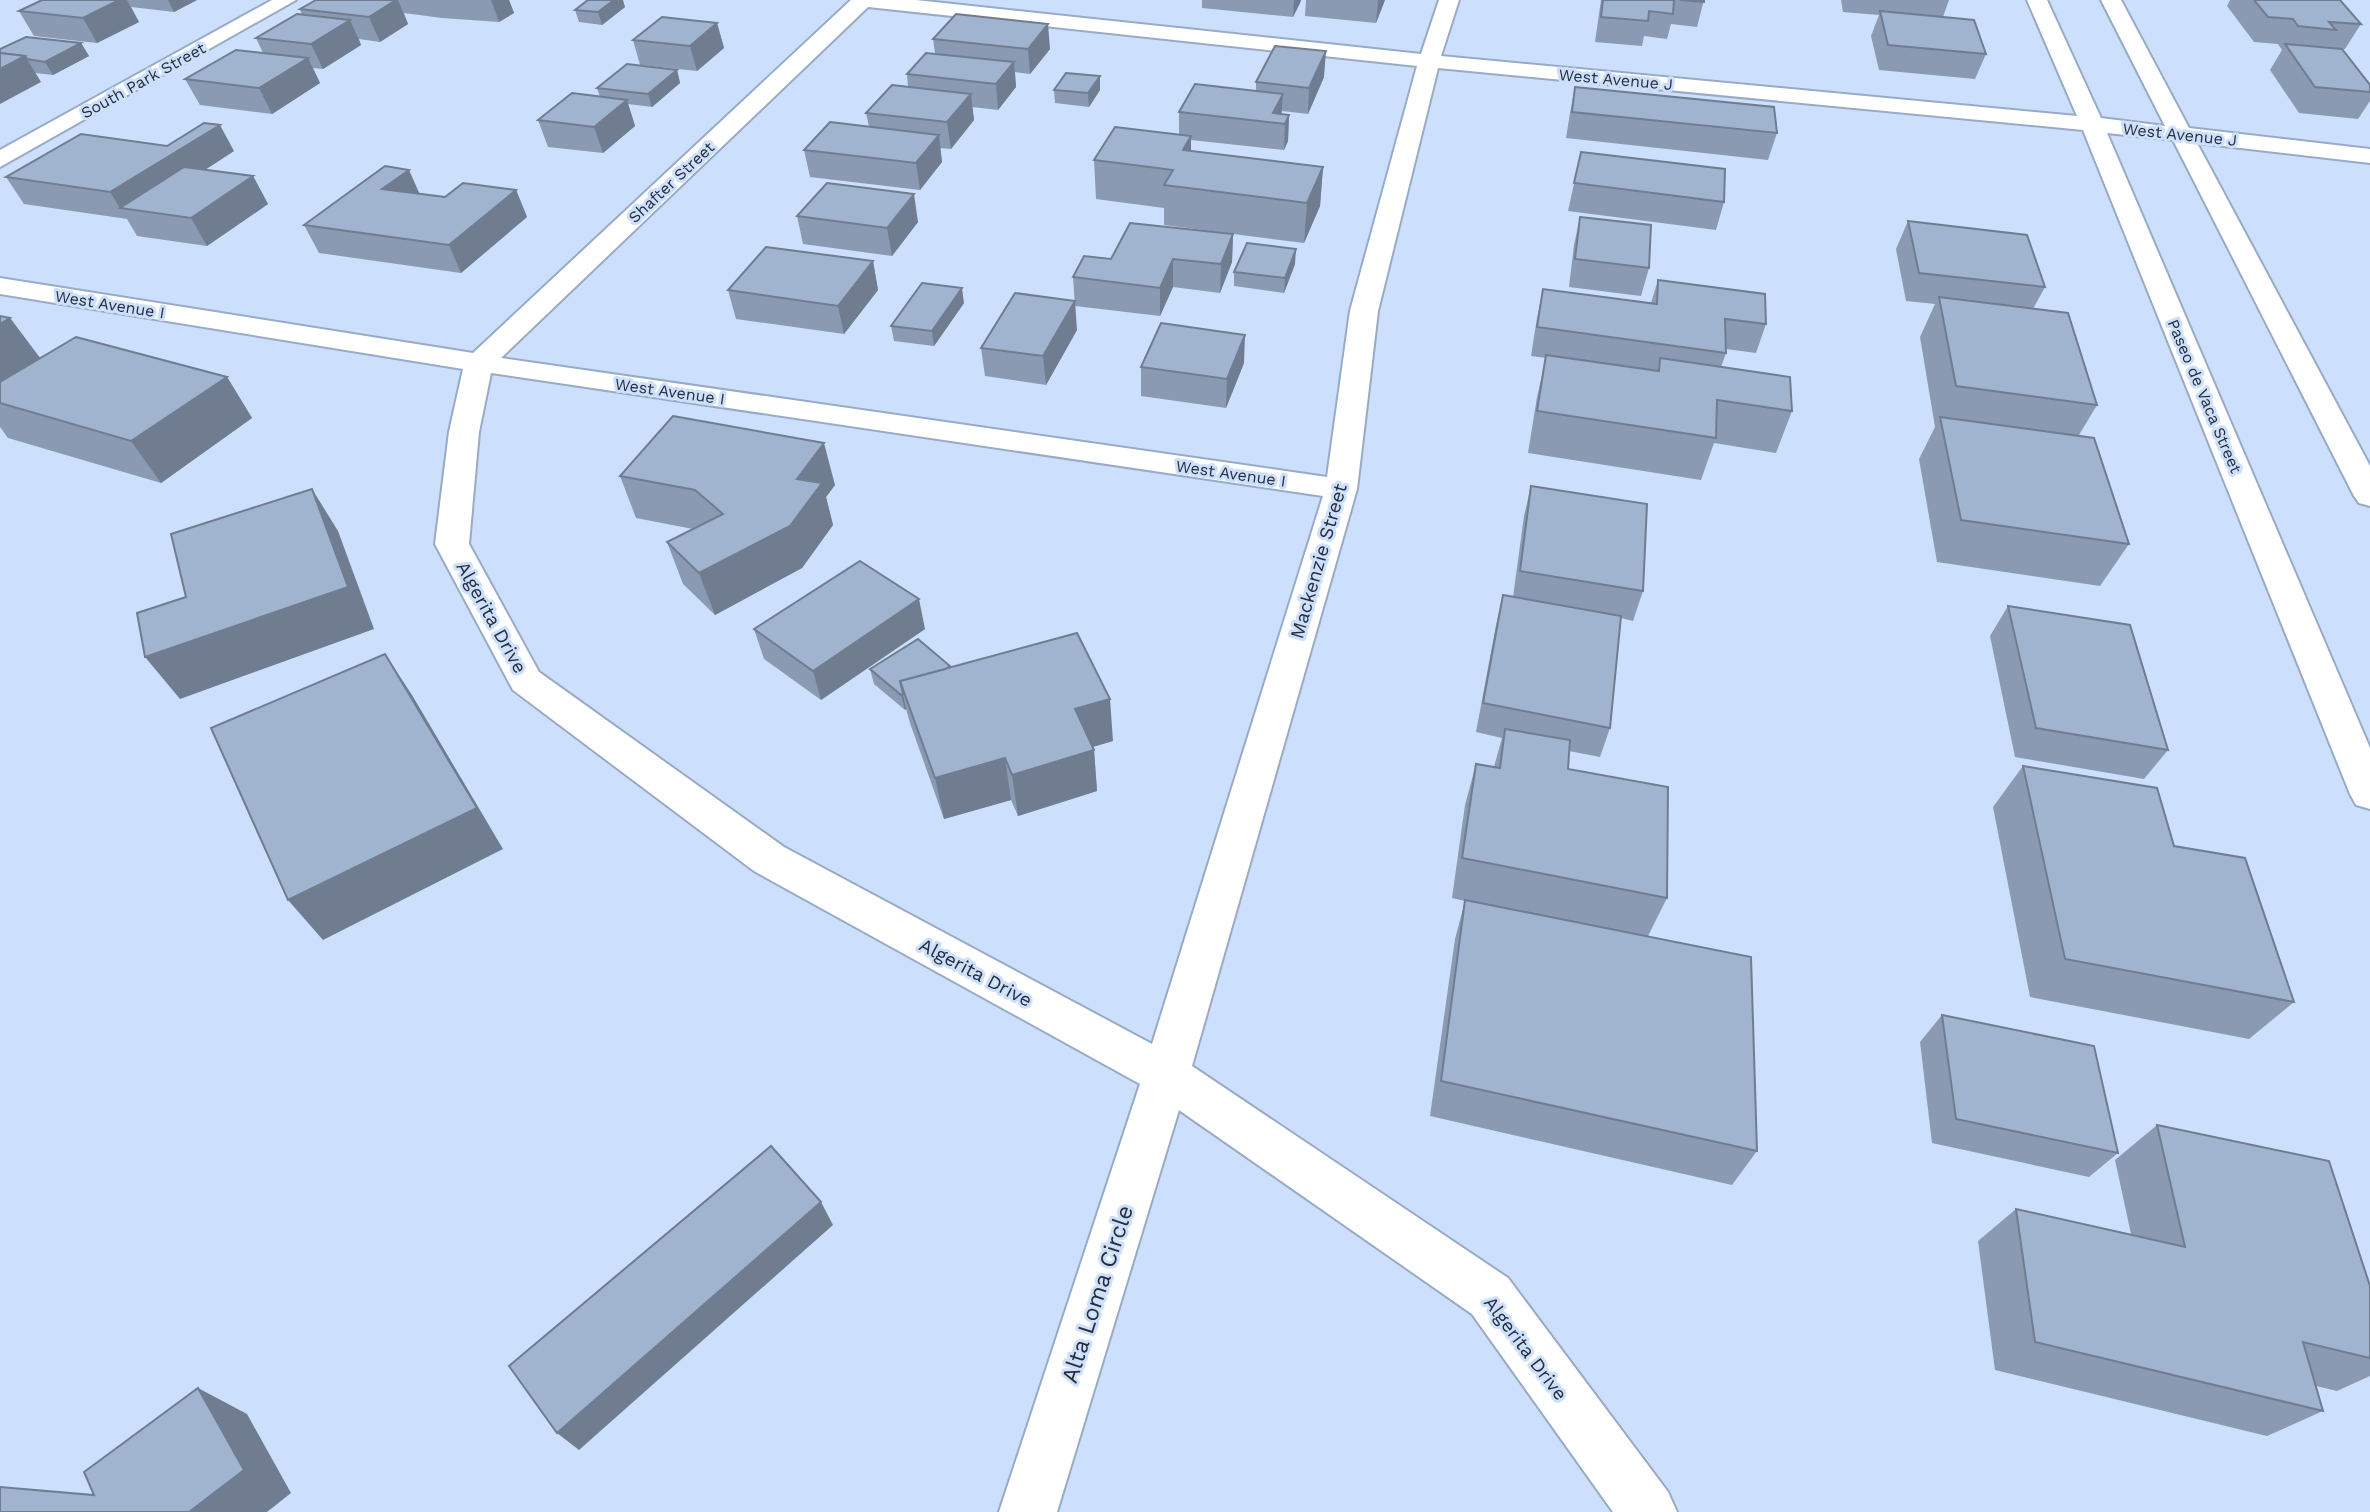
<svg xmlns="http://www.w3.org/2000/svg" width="2370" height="1512" font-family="'Work Sans',sans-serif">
<rect width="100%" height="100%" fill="#cce0fd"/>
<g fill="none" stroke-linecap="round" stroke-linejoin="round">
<defs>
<g id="minor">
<polygon points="272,0 296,0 0,167 0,150"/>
<path d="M851,0H916L1421,54L1439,0H1459L1441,56L2077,116L2027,0H2047L2101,118L2165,126L2101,0H2121L2189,128L2370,149V163L2197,143L2370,466V506L2359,503L2354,496L2173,140L2107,133L2370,748V809L2356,805L2350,794L2083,130L1438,68L1378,311L1357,489L1192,1066L1508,1278L1668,1492L1677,1512H1613L1472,1314L1179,1110L1057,1512H999L1140,1084L754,871L513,690L435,544L449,432L463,369L0,294V278L473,353ZM868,7L1417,66L1350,311L1327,477L501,358ZM491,373L1323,496L1152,1044L784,847L539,672L469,544L479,432Z"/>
</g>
</defs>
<!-- minor casing -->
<use href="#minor" stroke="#98abc6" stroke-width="4"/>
<!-- minor -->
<use href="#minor" fill="#fff" fill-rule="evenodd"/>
</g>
<!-- wall -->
<g fill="#8a9ab2">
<polygon points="42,0 197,0 174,12 131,7 139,22 97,43 34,36 19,11"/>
<polygon points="316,0 509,0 514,13 499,22 442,18 404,13 408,24 380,42 359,39 361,45 323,69 313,68 320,83 272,114 200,105 185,79 263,53 256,38 302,15 300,9"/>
<polygon points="1202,0 1301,0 1300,3 1293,17 1202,8"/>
<polygon points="1306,0 1385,0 1376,23 1305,16"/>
<polygon points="1601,0 1704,0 1697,27 1671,24 1667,39 1644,36 1642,46 1595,42"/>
<polygon points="1841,0 1949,0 1943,17 1986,54 1975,79 1879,70 1871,36 1879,15 1843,12"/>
<polygon points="2230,0 2340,0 2361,24 2345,49 2325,47 2370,85 2370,101 2358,119 2299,113 2270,70 2282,50 2278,44 2254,42 2227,6"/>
<polygon points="625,7 602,25 579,22 575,10"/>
<polygon points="717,23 724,48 697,71 640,65 633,40"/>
<polygon points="933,39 1050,49 1030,74 1015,72 1016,87 998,110 972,107 974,120 951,149 940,148 942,162 920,190 810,177 804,150 869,127 866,113 908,87 907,74 935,53"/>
<polygon points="81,43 89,56 53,75 35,73 41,82 0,49"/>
<polygon points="677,70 680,83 652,107 628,104 635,126 603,153 548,147 538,120 600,97 597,88"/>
<polygon points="1324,77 1308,114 1282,111 1281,114 1289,115 1288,141 1284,150 1191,140 1191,151 1323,167 1320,206 1304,243 1164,225 1164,208 1096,199 1094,160 1179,134 1179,112 1256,91 1256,82"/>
<polygon points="1575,87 1777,133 1768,160 1566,138 1570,113"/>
<polygon points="1054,90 1100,90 1089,107 1055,103"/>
<polygon points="167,146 234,151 205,170 253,176 268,204 207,246 137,236 127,219 24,204 6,177"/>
<polygon points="1581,152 1724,202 1716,230 1568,211"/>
<polygon points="516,190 527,217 461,273 319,253 304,225 420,194 445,197"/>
<polygon points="797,216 918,222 892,256 803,244"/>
<polygon points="1580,217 1649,268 1641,296 1569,287 1574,245"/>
<polygon points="1908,221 2045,287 2033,309 2097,405 2079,435 2129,544 2100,586 1937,562 1919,459 1935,427 1920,337 1935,304 1906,301 1896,249"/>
<polygon points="1233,234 1232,262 1220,293 1173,287 1160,316 1075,306 1073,277 1111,259"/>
<polygon points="873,261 878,290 844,334 736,319 728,290"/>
<polygon points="1295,264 1284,293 1234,286 1234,272"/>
<polygon points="1658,280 1766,324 1756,353 1726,349 1726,353 1721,367 1792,411 1776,453 1714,443 1701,480 1528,453 1537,397 1546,358 1531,356 1537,318 1543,289 1651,303"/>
<polygon points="964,303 934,346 894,341 891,326"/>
<polygon points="0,316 10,318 40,358 227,377 252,418 161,483 8,438 0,427"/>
<polygon points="1077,330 1046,385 985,376 981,348"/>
<polygon points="1244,363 1226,408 1141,396 1141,367"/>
<polygon points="620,476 835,485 826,497 833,525 802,568 715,615 683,584 667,542 693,529 636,518"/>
<polygon points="1531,486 1643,591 1633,621 1621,618 1610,728 1600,757 1569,751 1568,769 1667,898 1648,936 1757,1151 1732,1185 1430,1116 1455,939 1465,901 1452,898 1465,805 1476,764 1494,767 1502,738 1476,732 1496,625 1503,595 1513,597 1524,516"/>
<polygon points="2008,606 2168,750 2144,779 2015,757 1990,636"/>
<polygon points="754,629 925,629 821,700 764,659"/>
<polygon points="950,667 1113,741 1092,747 1094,750 1097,791 1018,816 1011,800 944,819 910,723 906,709 905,710 874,684 870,669"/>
<polygon points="2023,766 2174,846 2294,1002 2249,1039 2030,997 1993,807"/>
<polygon points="1942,1015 2118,1153 2089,1177 1932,1143 1920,1042"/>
<polygon points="2157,1125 2370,1286 2370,1376 2337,1391 2316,1386 2323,1411 2267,1436 1995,1370 1978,1241 2016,1209 2131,1234 2115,1160"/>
</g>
<!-- shaded-wall -->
<g fill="#707d91">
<polygon points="119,0 127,0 139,22 97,43 83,18"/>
<polygon points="168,0 197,0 174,12"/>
<polygon points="396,0 398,0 408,24 380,42 369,17"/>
<polygon points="491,0 509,0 514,13 499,22"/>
<polygon points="614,0 623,0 625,7 602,25 598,12"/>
<polygon points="1294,0 1301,0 1300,3 1293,17"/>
<polygon points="1378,0 1385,0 1376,23"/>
<polygon points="350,20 361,45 323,69 311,44"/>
<polygon points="717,23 724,48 697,71 690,46"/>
<polygon points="1048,24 1050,49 1030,74 1028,49"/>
<polygon points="81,43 89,56 53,75 45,62"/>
<polygon points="1326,51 1324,77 1308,114 1309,88"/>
<polygon points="25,56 41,82 0,104 0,69"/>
<polygon points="308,58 320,83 272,114 259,88"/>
<polygon points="1014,62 1016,87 998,110 996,84"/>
<polygon points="677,70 680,83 652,107 648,94"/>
<polygon points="1100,76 1100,90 1089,107 1088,93"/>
<polygon points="971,94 974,120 951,149 947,122"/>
<polygon points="1283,94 1281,120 1273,113"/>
<polygon points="627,100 635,126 603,153 594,127"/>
<polygon points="1289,115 1288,141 1284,150 1285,124"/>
<polygon points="220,125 234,151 141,211 120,208 110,192"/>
<polygon points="939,135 942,162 920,190 916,163"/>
<polygon points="1191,136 1191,174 1183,189 1183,150"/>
<polygon points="1323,167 1320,206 1304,243 1307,203"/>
<polygon points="409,170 421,197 382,189"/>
<polygon points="253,176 268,204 207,246 191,218"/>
<polygon points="516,190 527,217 461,273 449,245"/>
<polygon points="914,194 918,222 892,256 887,228"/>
<polygon points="1233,234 1232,262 1220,293 1221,264"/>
<polygon points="1296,249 1295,264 1284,293 1285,278"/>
<polygon points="1173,259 1173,287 1160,316 1160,288"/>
<polygon points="873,261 878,290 844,334 838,306"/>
<polygon points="962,288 964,303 934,346 932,331"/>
<polygon points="1075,301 1077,330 1046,385 1043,356"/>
<polygon points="10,318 40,358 0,386 0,324"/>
<polygon points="1245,335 1244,363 1226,408 1227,379"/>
<polygon points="227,377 252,418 161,483 131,441"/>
<polygon points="824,443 835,485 826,497 833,525 802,568 715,615 699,573 797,479"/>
<polygon points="312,489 338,531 374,629 180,699 145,657"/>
<polygon points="919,599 925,629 821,700 813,671"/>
<polygon points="385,654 412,695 503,849 323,940 288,900"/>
<polygon points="903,694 906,709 905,710 901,695"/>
<polygon points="1110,699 1113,741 1079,751 1075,709"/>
<polygon points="1094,750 1097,791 1018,816 1012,775"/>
<polygon points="1005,758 1011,800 944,819 935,778"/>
<polygon points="821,1202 833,1225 579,1450 557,1433"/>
<polygon points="198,1388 247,1414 291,1493 267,1512 189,1512"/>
</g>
<!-- building -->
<g fill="#a0b3cf" stroke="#707d91" stroke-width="2">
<polygon points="42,0 119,0 83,18 19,11"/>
<polygon points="316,0 396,0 369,17 300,9"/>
<polygon points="588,0 614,0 598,12 575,10"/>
<polygon points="1603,0 1674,0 1673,14 1649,11 1648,21 1601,17"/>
<polygon points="1680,0 1704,0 1704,2"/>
<polygon points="2254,0 2340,0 2361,24 2329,22 2336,30 2298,26 2293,19 2268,17"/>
<polygon points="1880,11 1974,20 1986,54 1888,45"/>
<polygon points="297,14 350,20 311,44 256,38"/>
<polygon points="956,14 1048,24 1028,49 933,39"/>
<polygon points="662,17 717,23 690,46 633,40"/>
<polygon points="26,37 81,43 45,62 27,59 25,56 0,53 0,49"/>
<polygon points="2285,44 2342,49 2370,85 2370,92 2315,87"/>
<polygon points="1275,46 1326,51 1309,88 1256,82"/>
<polygon points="236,50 308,58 259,88 185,79"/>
<polygon points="0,53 25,56 0,69"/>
<polygon points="926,53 1014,62 996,84 907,74"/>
<polygon points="627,64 677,70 648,94 597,88"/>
<polygon points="1066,73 1100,76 1088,93 1054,90"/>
<polygon points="1195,84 1283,94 1273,113 1289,115 1285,124 1179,112"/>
<polygon points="892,85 971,94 947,122 866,113"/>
<polygon points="1575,87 1774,107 1777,133 1572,112"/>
<polygon points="572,93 627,100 594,127 538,120"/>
<polygon points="830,122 939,135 916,163 804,150"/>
<polygon points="204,123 220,125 110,192 6,177 81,134 167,146"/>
<polygon points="1115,127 1191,136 1183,150 1323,167 1307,203 1164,185 1173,170 1094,160"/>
<polygon points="1581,152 1725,169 1724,202 1574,183"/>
<polygon points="385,166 409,170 382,189 445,197 463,183 516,190 449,245 304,225"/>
<polygon points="184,167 253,176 191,218 120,208"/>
<polygon points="827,183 914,194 887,228 797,216"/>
<polygon points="1580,217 1651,225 1649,268 1575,259"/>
<polygon points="1908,221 2027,235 2045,287 1919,273"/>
<polygon points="1130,223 1233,234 1221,264 1173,259 1160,288 1073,277 1084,256 1111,259"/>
<polygon points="1247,243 1296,249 1285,278 1234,272"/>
<polygon points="766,247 873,261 838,306 728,290"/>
<polygon points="1658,280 1765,294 1766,324 1725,319 1726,353 1537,327 1543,289 1657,304"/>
<polygon points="922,283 962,288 932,331 891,326"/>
<polygon points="1015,293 1075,301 1043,356 981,348"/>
<polygon points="1939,297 2068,313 2097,405 1956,386"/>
<polygon points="0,316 10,318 0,324"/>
<polygon points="1161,323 1245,335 1227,379 1141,367"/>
<polygon points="76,337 227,377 131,441 0,403 0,382"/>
<polygon points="1546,355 1659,371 1660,358 1790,377 1792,411 1717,400 1716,438 1537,411"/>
<polygon points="673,416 824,443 797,479 822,483 790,526 699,573 667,542 723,514 695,490 620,476"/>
<polygon points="1940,417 2094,438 2129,544 1961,520"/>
<polygon points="1531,486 1647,504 1643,591 1520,571"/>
<polygon points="312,489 348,587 145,657 137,613 186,597 171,534"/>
<polygon points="860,561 919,599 813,671 754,629"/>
<polygon points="1503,595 1621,616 1610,728 1483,703"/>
<polygon points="2008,606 2130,625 2168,750 2036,728"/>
<polygon points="1077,633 1110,699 1075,709 1094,750 1012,775 1005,758 935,778 900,681"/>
<polygon points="918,639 950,666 945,669 900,681 903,694 901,695 870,669"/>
<polygon points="385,654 477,808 288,900 211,728"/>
<polygon points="1505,729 1570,740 1568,769 1668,787 1667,898 1462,858 1476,764 1500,768"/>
<polygon points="2023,766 2157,788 2174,846 2245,858 2294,1002 2065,959"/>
<polygon points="1465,900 1751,957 1757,1151 1441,1081"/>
<polygon points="1942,1015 2094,1046 2118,1153 1956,1119"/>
<polygon points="2157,1125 2329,1161 2370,1286 2370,1358 2303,1342 2323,1411 2035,1342 2016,1209 2185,1247"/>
<polygon points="771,1146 821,1202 557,1433 509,1366"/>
<polygon points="198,1388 244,1470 189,1512 0,1512 0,1487 94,1495 84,1472"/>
</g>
<g text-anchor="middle" stroke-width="6" stroke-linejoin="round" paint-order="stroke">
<!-- far-street labels -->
<g font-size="16" fill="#262d38" stroke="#cce0fd">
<text transform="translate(1616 79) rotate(5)" y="6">West Avenue J</text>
<text transform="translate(143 80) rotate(-29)" y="6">South Park Street</text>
<text transform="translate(2180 134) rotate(6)" y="6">West Avenue J</text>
<text transform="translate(671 182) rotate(-43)" y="6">Shafter Street</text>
<text transform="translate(110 304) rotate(9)" y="6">West Avenue I</text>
<text transform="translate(670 391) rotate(8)" y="6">West Avenue I</text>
<text transform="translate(2205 396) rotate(67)" y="6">Paseo de Vaca Street</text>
<text transform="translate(1231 473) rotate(8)" y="6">West Avenue I</text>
</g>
<!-- street labels -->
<g font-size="19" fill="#262d38" stroke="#cce0fd">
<text transform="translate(1318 561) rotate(-74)" y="7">Mackenzie Street</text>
<text transform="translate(492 617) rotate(61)" y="7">Algerita Drive</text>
<text transform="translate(976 972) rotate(28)" y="7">Algerita Drive</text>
<text transform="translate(1526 1348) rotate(53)" y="7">Algerita Drive</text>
</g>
<!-- near-street labels -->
<g font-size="23" fill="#262d38" stroke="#cce0fd">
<text transform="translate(1097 1294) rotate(-72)" y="8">Alta Loma Circle</text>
</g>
</g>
</svg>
